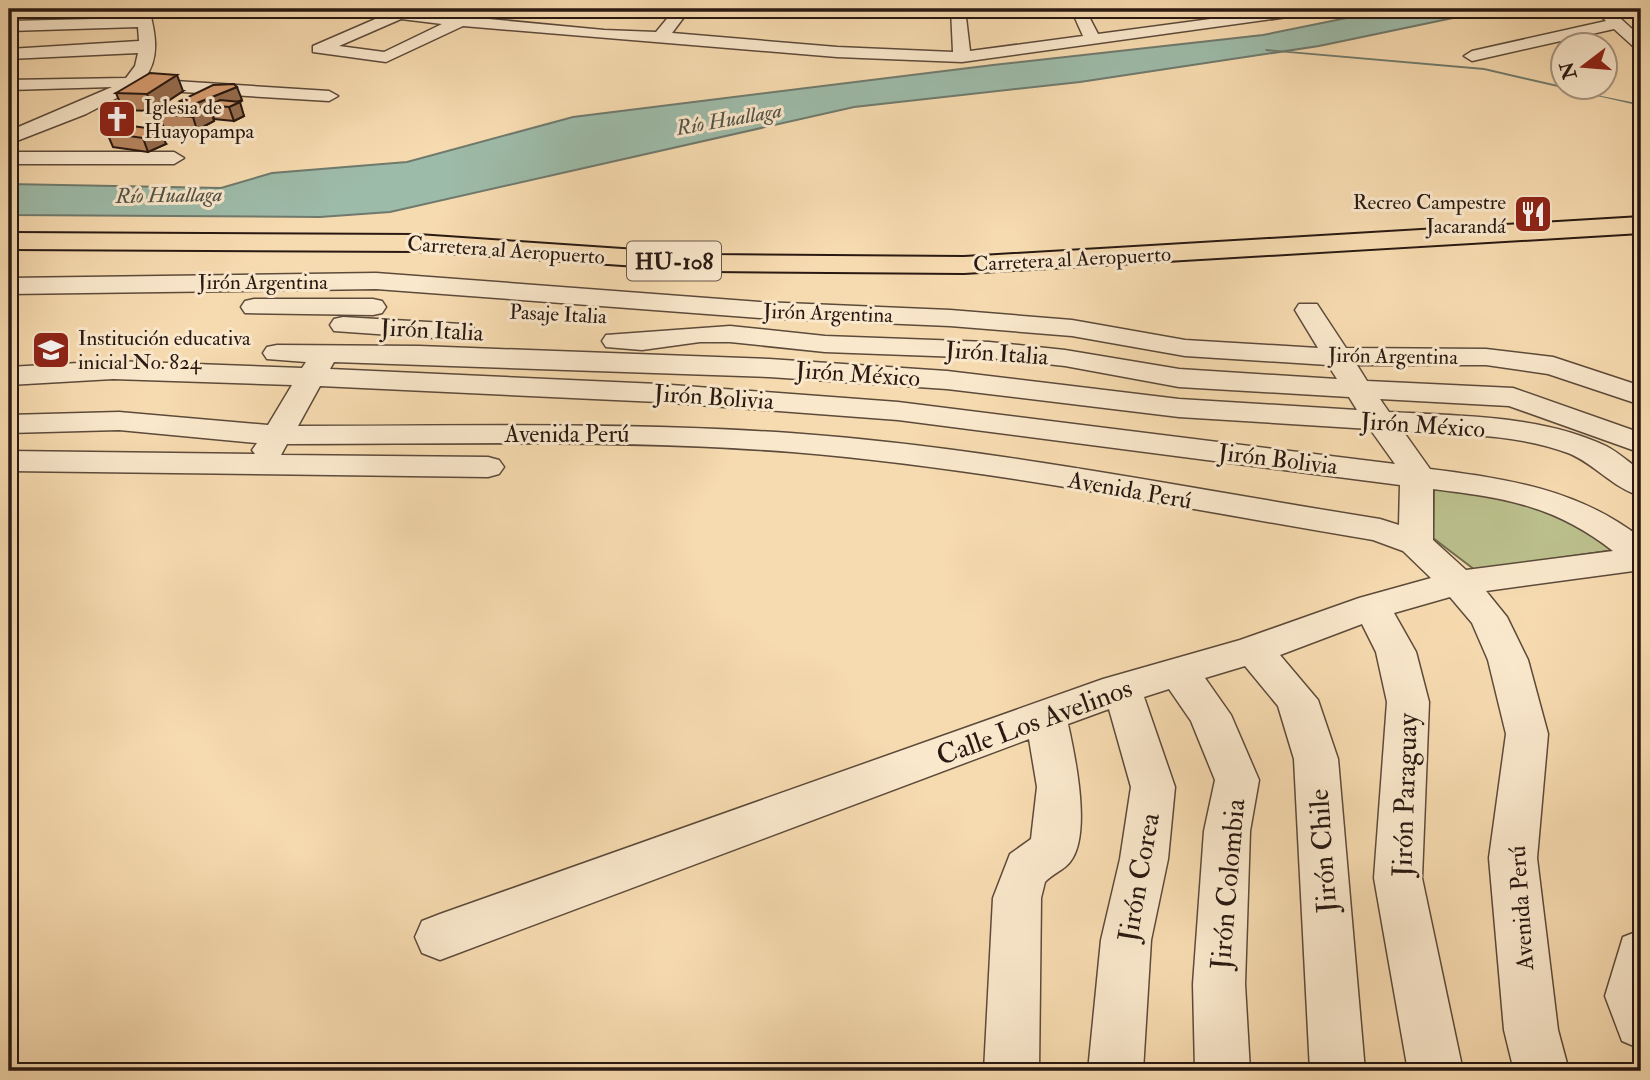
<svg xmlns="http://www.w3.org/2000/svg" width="1650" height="1080" font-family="'IM FELL Double Pica',serif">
<rect width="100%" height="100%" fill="#f7dbb0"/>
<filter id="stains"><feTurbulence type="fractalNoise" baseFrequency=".00286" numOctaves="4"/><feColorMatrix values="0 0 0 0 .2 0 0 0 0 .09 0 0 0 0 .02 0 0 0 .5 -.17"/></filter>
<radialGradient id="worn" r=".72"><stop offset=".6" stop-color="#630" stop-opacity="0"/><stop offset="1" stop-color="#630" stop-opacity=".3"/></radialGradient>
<!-- green -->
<polygon fill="#bbc08c" stroke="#726c4f" stroke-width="2" points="1434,487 1546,504 1614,550 1475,570 1433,538"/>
<!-- water -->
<polygon fill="#9dbba9" stroke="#6f7a6d" stroke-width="2" points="1391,9 1496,9 1319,46 1080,82 854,107 390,212 320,217 9,215 9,184 221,188 272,173 407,162 573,117 993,65 1263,35"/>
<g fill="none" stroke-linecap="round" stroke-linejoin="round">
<!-- stream -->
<polygon fill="#6f7a6d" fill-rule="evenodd" points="1265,49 1484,68 1562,86 1562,88 1641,104 1641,106 1484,70 1266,51"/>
<defs>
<g id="minor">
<path d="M135,9H149C155,32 161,58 144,79L329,91L338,96L329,101L134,89L86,114L9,144V131L112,87L9,90V80L126,78L135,66L138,53L9,59V49L139,41L138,27L9,31V21L136,18Z"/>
<path d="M333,9H383L604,30L656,32L675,9H690L672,33L837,47L953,52L951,9H965L970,51L1083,36L1071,9H1085L1098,34L1285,9H1323L1316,13L962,62L837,57L463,26L386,62L313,52V46L380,17L340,13ZM401,19L442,24L384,52L339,46Z"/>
<polygon points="1594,9 1610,9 1641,37 1641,50 1635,48 1614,29 1472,61 1464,56 1472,51 1606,21"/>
<polygon points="9,152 174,152 184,158 174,164 9,164"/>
<path d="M376,273L760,302L950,310L1072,320L1185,340L1318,348L1295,310L1299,304H1317L1346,348L1486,349L1553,357L1641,386V405L1548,374L1486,365H1357L1367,381L1513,388L1641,433V453L1509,406L1380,399L1389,412C1459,416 1541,415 1606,446C1618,452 1630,463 1641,471V496C1614,489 1594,463 1568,453C1517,434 1456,434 1403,431L1430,469C1508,479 1578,489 1641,538V570L1486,591L1507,617L1528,660L1548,734L1537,858L1558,1030L1569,1071H1514L1504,1030L1489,858L1506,734L1488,660L1472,623L1450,597L1394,613L1416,652L1429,702L1422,878L1463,1071H1408L1374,878L1387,702L1376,652L1362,624L1280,655L1318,700L1338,759L1365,1071H1310L1294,759L1278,706L1245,666L1205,678L1231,715L1259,780L1250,831L1245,984L1250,1071H1195L1193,984L1204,831L1215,780L1191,721L1169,689L1144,697L1175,787L1168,859L1151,940L1143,1071H1088L1101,940L1120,859L1131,787L1109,709L1068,724C1075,756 1092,835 1070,862C1064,870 1052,874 1045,882L1041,898L1039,1071H984L993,898L1010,854L1031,839L1037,787L1029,739L440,960L422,953L415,937L422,921L440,914L1103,679L1240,640L1359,598L1431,578L1403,551L1373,540C1180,508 987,468 792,452C624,439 455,444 287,444L281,455L488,457L499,460L504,467L499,474L488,477L9,471V451L255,454L252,450L257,443L119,430L9,433V415L119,412L268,425L292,385L113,379L9,385V367L113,361L302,368L306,362L267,359L263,353L267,347L277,345L419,346L769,359L947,371L1179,399L1357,410L1349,397L1179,387L1065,366L989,358L825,352L730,342H700L642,350L606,347L602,341L606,335L730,326L825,336L989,342L1065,350L1179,369L1337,379L1328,365L1185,356L1072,336L950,326L760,318L376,289L9,294V278ZM334,362L769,377L947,389L1179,417L1370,429L1395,464L898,402L658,384L330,369ZM320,386L658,402L898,420L1400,485L1399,525L1380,519C1185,488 988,447 790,433C626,422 462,426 298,426ZM1433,489C1505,498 1554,505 1613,551L1466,570L1433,540Z"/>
<polygon points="254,299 373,299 382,301 386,307 382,313 373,315 245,313 241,307 245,301"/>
<polygon points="343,317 462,324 472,326 476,332 472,338 462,340 334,331 330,325 334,319"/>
<polygon points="1641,930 1641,1049 1622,1041 1605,996 1623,937"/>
</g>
<polygon id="major" points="1641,217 1641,233 964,273 711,271 418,251 9,249 9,233 418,235 711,255 964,257"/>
</defs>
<!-- minor casing -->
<use href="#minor" stroke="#5c4a3a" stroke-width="3"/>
<!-- major casing -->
<use href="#major" stroke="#291912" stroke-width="4"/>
<!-- minor -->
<use href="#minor" fill="#fae8cc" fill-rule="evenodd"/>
<!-- major -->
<use href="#major" fill="#f7dbb0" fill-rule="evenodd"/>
</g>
<!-- wall -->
<g fill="#b98761" stroke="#291912" stroke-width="2">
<polygon points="183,91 153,111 123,110 116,93"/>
<polygon points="242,100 237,102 244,116 234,121 214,119 212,112 211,112 214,121 197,130 164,128 159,114 182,106 180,101"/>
<polygon points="125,125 166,144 148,152 113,147 107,133"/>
</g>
<!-- shaded-wall -->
<g fill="#966e4f" stroke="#291912" stroke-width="2">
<polygon points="177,75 183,91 153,111 147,94"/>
<polygon points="237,87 242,100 224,107 210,105 214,121 197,130 193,117 196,115 192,105"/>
<polygon points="240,102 244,116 234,121 229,107"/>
<polygon points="161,130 166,144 148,152 143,138"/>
</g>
<!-- building -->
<g fill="#d79d71" stroke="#291912" stroke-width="2">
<polygon points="150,73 177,75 147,94 116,93"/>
<polygon points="234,84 237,87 192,105 180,101 213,85"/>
<polygon points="220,100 240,102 229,107 210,105"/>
<polygon points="176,105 209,108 193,117 159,114"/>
<polygon points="125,125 161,130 143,138 107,133"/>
</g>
<!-- icons -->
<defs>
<symbol id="church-square" viewBox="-11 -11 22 22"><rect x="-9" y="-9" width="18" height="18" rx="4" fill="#8f2418" stroke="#fae8cc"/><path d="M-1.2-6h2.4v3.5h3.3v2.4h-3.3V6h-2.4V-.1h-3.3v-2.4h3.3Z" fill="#fff"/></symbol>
<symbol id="restaurant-square" viewBox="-11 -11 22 22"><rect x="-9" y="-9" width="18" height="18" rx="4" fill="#8f2418" stroke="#fae8cc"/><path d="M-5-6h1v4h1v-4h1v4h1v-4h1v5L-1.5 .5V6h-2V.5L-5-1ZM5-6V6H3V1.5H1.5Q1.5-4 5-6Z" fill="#fff"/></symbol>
<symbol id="school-square" viewBox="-11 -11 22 22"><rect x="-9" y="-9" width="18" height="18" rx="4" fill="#8f2418" stroke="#fae8cc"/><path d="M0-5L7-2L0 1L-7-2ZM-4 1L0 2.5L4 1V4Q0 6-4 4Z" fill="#fff"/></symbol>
</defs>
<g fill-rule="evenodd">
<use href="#church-square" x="95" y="97" width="44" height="44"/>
<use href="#restaurant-square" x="1511" y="192" width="44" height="44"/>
<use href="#school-square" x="29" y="328" width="44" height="44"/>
</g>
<g text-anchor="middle" stroke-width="6" stroke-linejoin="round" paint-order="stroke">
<!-- far-poi labels -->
<g font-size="21" fill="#291912" stroke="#fae8cc" text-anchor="start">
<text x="144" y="114">Iglesia de<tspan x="144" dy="24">Huayopampa</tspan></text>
<text x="1506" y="209" text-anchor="end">Recreo Campestre<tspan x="1506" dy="24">Jacarandá</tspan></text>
<text x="78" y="345">Institución educativa<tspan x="78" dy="24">inicial No. 824</tspan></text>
</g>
<!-- far-water labels -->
<g font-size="21" font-style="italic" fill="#525247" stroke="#fae8cc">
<text transform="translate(729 119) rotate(-10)" y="7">Río Huallaga</text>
<text transform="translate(169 195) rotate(-1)" y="7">Río Huallaga</text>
</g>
<!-- far-street labels -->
<g font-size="21" fill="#291912" stroke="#fae8cc">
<text transform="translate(506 250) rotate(4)" y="7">Carretera al Aeropuerto</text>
<text transform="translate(1072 259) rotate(-3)" y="7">Carretera al Aeropuerto</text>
<text x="263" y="289">Jirón Argentina</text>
<text transform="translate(828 313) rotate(2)" y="7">Jirón Argentina</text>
<text transform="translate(558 314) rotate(3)" y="7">Pasaje Italia</text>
<text transform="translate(1393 356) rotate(1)" y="7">Jirón Argentina</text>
</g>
<!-- shield labels -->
<rect fill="#fae8cc" stroke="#68574a" stroke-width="2" x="627" y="241.5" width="94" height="39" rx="5"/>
<g font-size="23" font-weight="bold" fill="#291912">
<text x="674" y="269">HU-108</text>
</g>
<!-- street labels -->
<g font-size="24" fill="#291912" stroke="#fae8cc">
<text transform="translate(432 330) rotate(3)" y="8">Jirón Italia</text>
<text transform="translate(997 353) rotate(4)" y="8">Jirón Italia</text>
<text transform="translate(858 374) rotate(4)" y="8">Jirón México</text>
<text transform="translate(714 397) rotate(4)" y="8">Jirón Bolivia</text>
<text transform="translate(1423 425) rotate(4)" y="8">Jirón México</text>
<text x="567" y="442">Avenida Perú</text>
<text transform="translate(1278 459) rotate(7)" y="8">Jirón Bolivia</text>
<text transform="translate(1130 490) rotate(10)" y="8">Avenida Perú</text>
<text transform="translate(1521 908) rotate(-94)" y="8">Avenida Perú</text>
</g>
<!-- near-street labels -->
<g font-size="28" fill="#291912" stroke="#fae8cc">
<text transform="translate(1034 721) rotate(-20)" y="10">Calle Los Avelinos</text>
<text transform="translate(1404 795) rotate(-88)" y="10">Jirón Paraguay</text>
<text transform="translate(1322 851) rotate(-94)" y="10">Jirón Chile</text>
<text transform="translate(1138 877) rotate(-80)" y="10">Jirón Corea</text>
<text transform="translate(1227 884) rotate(-85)" y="10">Jirón Colombia</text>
</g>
</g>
<!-- margin -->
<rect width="1650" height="1080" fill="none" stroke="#f7dbb0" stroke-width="35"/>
<rect x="10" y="10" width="1629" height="1059" fill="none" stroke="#291912" stroke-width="3.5"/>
<rect x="18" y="18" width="1615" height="1045" fill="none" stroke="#291912" stroke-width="2"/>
<!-- north arrow -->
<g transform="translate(1584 66) rotate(254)"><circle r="33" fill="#fae8cc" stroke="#a69582" stroke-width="2"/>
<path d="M0-5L12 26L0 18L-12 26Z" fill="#8f2418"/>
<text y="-10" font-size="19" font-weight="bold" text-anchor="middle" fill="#291912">N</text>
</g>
<rect width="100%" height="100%" filter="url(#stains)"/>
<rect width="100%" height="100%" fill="url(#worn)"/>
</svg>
